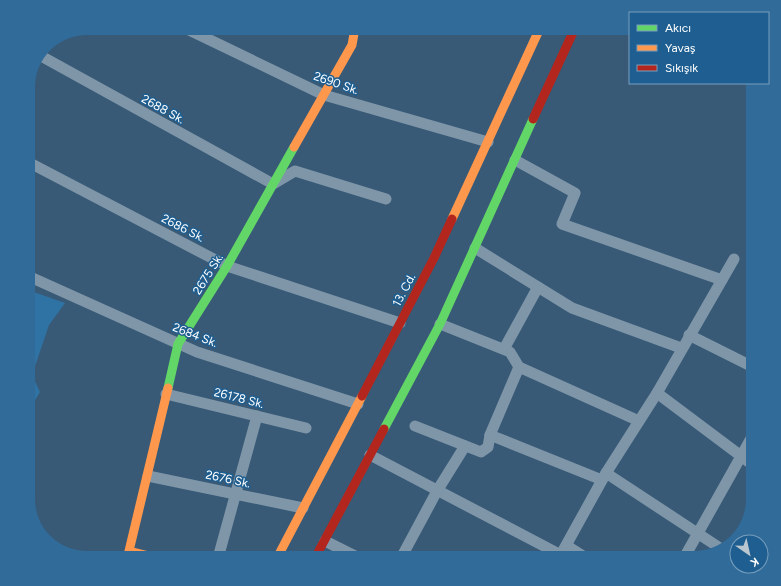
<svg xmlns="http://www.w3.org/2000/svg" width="781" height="586" font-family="Figtree,sans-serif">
<rect width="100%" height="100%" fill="#385a76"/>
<!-- green -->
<polygon fill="#2f73a4" points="28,290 65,303 49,325 32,375 40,392 28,412"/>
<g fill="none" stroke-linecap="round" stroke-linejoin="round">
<!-- path -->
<polyline stroke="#7f96a9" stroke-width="2.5" stroke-dasharray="2 3" stroke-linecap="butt" points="259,558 264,550"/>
<!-- street -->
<g stroke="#7f96a9" stroke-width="11">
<polyline points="185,28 324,95 488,142"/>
<polyline points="41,56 273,184 295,171 386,199"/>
<polyline points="515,160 575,193 562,224 722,280"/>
<polyline points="28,162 227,266 400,323"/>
<polyline points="475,248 572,308 681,348"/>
<polyline points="28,276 197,352 358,404"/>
<polyline points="440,324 510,352 519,367 639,421"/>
<polyline points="689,335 753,367"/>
<polyline points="504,349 538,287"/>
<polyline points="657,393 753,465"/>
<polyline points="166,394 306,428"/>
<polyline points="415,426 481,452 488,447 490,435 519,367"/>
<polyline points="490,435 602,480"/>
<polyline points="370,455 561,555"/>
<polyline points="606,473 723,550"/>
<polyline points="148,476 303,508"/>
<polyline points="325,541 359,558"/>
<polyline points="567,546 586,558"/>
<polyline points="218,558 257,416"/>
<polyline points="401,558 437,491 465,446"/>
<polyline points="559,558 606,473 657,393 734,259"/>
<polyline points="684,558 753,435"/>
</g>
<!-- fast -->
<g stroke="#63d668" stroke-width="9">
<polyline points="168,388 178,344 227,266 294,147"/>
<polyline points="384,429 440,324 533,119"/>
</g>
<!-- slow -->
<g stroke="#ff974d" stroke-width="9">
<polyline points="294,147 352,45 355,28"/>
<polyline points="452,219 540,28"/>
<polyline points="157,558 129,551 168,388"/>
<polyline points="277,558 362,396"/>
</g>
<!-- jam -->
<g stroke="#b3261e" stroke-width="9">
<polyline points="533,119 575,28"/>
<polyline points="362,396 434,258 452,219"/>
<polyline points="315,558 384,429"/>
</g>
</g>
<g text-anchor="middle" stroke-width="3" stroke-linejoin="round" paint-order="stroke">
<!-- street labels -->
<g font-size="12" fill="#fff" stroke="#1e5e90">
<text transform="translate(336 83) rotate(19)" y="4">2690 Sk.</text>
<text transform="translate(163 109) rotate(29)" y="4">2688 Sk.</text>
<text transform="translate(183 228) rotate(27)" y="4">2686 Sk.</text>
<text transform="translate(208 274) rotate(-58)" y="4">2675 Sk.</text>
<text transform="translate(404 290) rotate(-62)" y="4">13. Cd.</text>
<text transform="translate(195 335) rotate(21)" y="4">2684 Sk.</text>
<text transform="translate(239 398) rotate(14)" y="4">26178 Sk.</text>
<text transform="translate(228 479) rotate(12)" y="4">2676 Sk.</text>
</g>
</g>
<!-- crop -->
<path d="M0 0H781V586H0ZM87 35H694A52 52 0 0 1 746 87V499A52 52 0 0 1 694 551H87A52 52 0 0 1 35 499V87A52 52 0 0 1 87 35Z" fill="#306b99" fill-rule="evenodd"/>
<!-- legend -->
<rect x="629" y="12" width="140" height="72" fill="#1e5e90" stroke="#789ebc"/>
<rect x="637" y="25" width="20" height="6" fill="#63d668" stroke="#789ebc"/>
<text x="665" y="32" font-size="12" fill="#ffffff">Akıcı</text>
<rect x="637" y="45" width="20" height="6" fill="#ff974d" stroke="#789ebc"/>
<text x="665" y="52" font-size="12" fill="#ffffff">Yavaş</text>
<rect x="637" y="65" width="20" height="6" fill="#b3261e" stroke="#789ebc"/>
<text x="665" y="72" font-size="12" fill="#ffffff">Sıkışık</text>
<!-- north arrow -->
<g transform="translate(749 554) rotate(146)"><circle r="19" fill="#1e5e90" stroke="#789ebc"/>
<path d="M0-3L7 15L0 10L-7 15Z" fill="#b9c5cf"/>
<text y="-6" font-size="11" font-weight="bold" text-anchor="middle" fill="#ffffff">K</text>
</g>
</svg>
